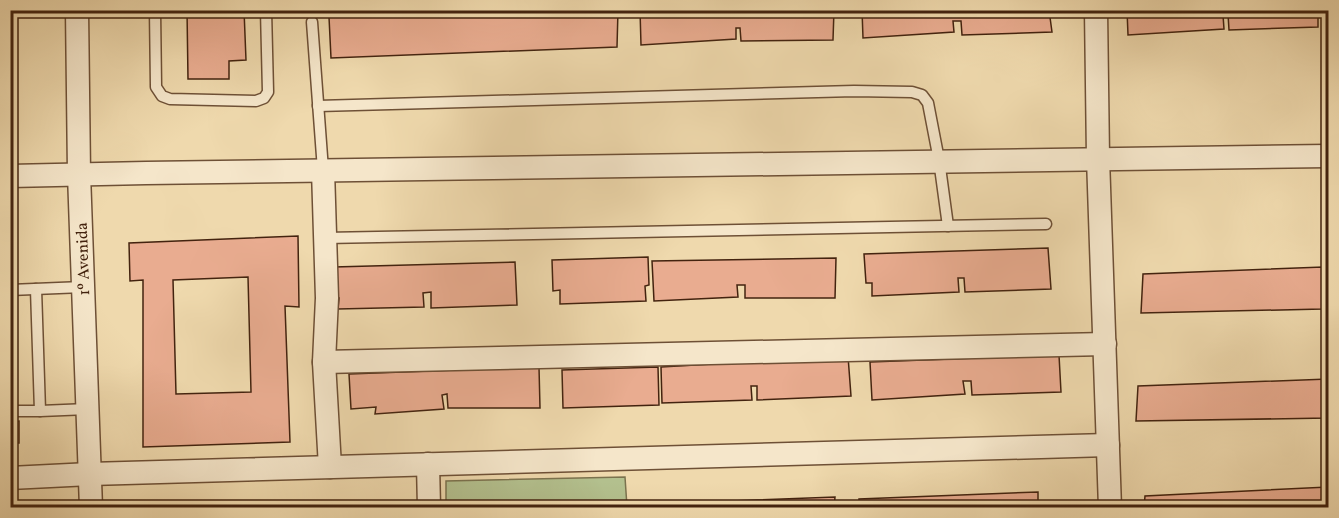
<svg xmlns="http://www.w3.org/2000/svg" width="1339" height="518" font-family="Vollkorn,serif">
<rect width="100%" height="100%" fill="#efd9ad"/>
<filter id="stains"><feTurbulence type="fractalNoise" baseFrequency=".00333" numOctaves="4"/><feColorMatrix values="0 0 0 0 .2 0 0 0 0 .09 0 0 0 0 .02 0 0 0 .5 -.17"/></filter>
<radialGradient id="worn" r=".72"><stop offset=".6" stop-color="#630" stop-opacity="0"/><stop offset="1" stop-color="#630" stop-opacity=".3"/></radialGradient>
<!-- green -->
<polygon fill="#b3c08e" stroke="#7b724e" stroke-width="1.5" points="625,477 627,507 446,507 446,481"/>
<!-- building -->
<g fill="#e9ac90" stroke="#43230f" stroke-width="1.5" fill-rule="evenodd">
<polygon points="187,10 244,10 246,60 229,61 229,79 188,79"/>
<polygon points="498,10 618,10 617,47 331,58 329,17"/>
<polygon points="640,10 834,10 833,40 741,41 740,28 736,28 736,39 641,45"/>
<polygon points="862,10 1049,10 1052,32 962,35 961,21 953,21 954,32 863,38"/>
<polygon points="1127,10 1318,10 1318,27 1229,30 1228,14 1223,15 1224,29 1128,35"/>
<path d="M298,236L299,307L285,306L290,442L143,447V280L130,281L129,243ZM248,277L251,392L176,394L173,280Z"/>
<polygon points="1048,248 1051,289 965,292 964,278 958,278 959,292 872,296 872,283 866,283 864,254"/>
<polygon points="648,257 649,285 645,286 646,301 560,304 560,290 553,291 552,260"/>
<polygon points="836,258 835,298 745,298 745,285 737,285 738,297 654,301 652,261"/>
<polygon points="515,262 517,305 431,308 431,292 423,293 424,307 338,309 339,298 331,298 334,267"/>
<polygon points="1323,267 1322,309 1141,313 1143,274"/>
<rect x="10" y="344" width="2" height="52"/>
<polygon points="1059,355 1061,392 972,395 971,381 963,381 965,394 872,400 870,362"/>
<polygon points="848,356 851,396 757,400 757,386 751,386 752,400 662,403 661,367"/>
<polygon points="539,367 540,408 448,408 447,394 442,395 444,409 375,414 376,407 351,409 349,374"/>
<polygon points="658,367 659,405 563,408 562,370"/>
<polygon points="1328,379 1328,418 1136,421 1138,386"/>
<polygon points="19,421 19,443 10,443 10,422"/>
<polygon points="1328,487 1328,508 1144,508 1145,496"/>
<polygon points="1038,492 1038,508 859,508 859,499"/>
<polygon points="835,497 834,508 653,508 653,504"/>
<polygon points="388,502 388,508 259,508"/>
</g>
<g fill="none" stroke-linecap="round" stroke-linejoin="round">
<defs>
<g id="service">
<polyline points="155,10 156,87 162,96 170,99 256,101 264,98 268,92 266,10"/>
<polyline points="312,22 323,170"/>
<polyline points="318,106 854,91 912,92 922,95 928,103 939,160 948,226"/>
<polyline points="325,238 1046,224"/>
<polyline points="10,290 83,287"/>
<polyline points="10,411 40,411 36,289"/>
<polyline points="40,411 88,409"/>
</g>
<g id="minor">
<polyline points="77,10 79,174 91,508"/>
<polyline points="1096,10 1098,158 1110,508"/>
<polyline points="323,170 327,298 324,362 330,467"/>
<polyline points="10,176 146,173 1328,156"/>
<polyline points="324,362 1105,344"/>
<polyline points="428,464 429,508"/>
<polyline points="10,478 90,474 1108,445"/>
</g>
</defs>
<!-- service casing -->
<use href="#service" stroke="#6e5036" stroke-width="13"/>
<!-- minor casing -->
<use href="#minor" stroke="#6e5036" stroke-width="25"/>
<!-- service -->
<use href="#service" stroke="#f5e6ca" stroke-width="10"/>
<!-- minor -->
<use href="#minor" stroke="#f5e6ca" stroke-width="22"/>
</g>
<g text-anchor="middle" stroke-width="6" stroke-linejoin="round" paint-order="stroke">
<!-- street labels -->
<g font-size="16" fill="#43230f" stroke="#f5e6ca">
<text transform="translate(82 259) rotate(-92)" y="6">1º Avenida</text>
</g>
</g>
<!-- margin -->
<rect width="1339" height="518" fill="none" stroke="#efd9ad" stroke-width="36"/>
<rect x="12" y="12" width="1315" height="494" fill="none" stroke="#43230f" stroke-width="3"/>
<rect x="18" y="18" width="1303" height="482" fill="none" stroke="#43230f" stroke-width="1.5"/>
<rect width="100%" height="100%" filter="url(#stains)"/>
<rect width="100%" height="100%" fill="url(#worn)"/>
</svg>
